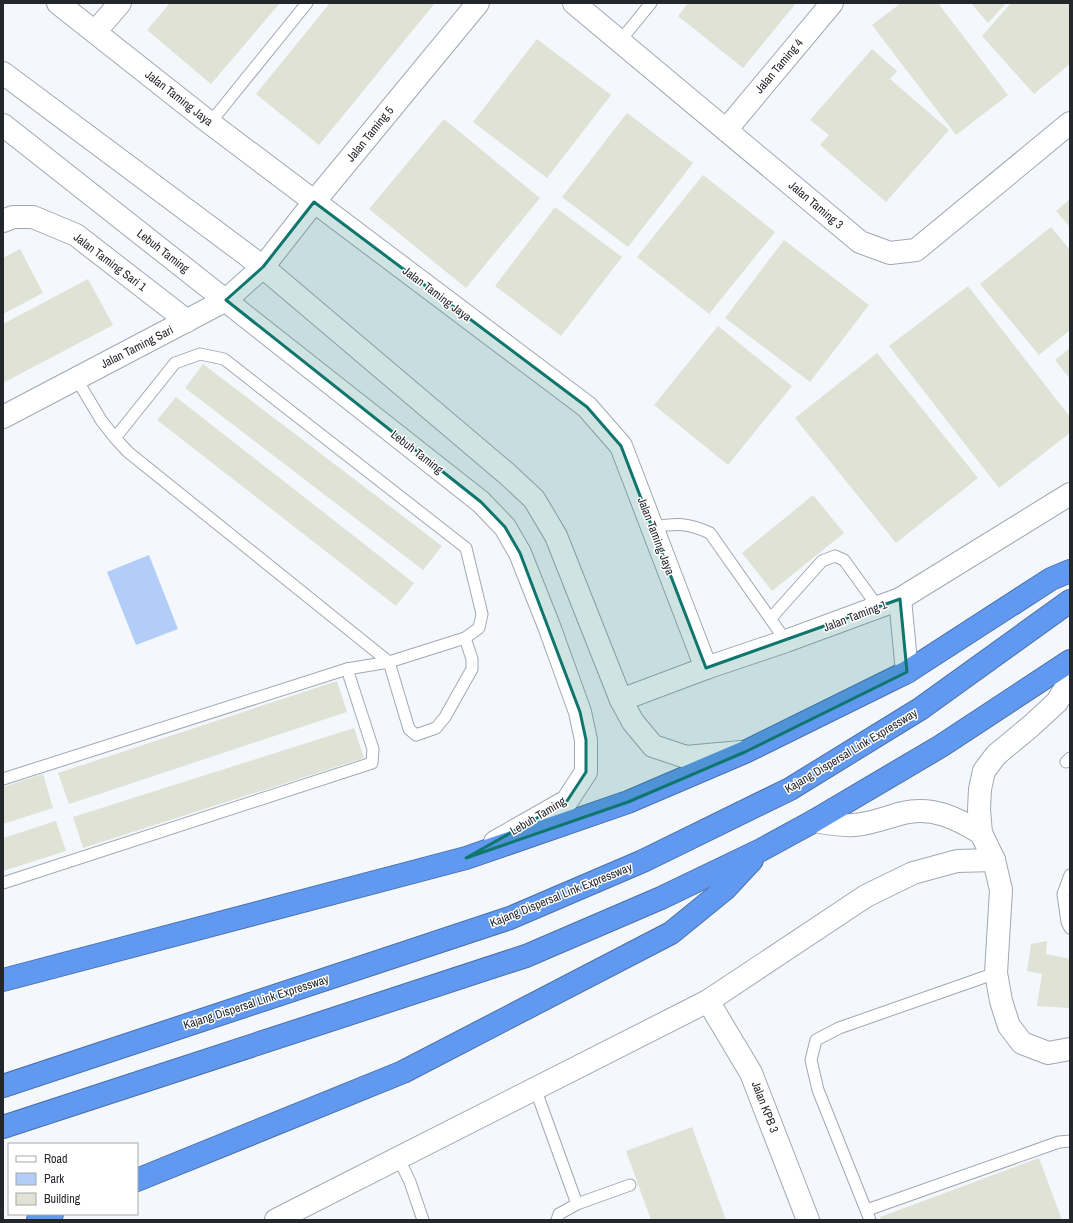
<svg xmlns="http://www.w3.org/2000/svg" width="1073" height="1223" font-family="'Archivo Narrow',sans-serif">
<rect width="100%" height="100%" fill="#f4f8fd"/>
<!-- green -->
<polygon fill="#b2cef8" points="149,555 178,629 136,645 107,572"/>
<!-- building -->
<g fill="#dfe2d4">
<polygon points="170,3 280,3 211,84 147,30"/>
<polygon points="330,3 435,3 319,145 256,94"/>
<polygon points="688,3 796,3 743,68 678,16"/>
<polygon points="901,3 938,3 1008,95 956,135 872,25"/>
<polygon points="971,3 1006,3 988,23"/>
<polygon points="1011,3 1070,3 1070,64 1034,94 982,36"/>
<polygon points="537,39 611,95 547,178 473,122"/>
<polygon points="872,49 897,71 890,79 949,130 886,202 820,145 829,135 810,120"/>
<polygon points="627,113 693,163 628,247 562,197"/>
<polygon points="444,119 540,198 466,288 369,209"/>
<polygon points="703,175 775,232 709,314 637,257"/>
<polygon points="1070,199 1070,227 1056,211"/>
<polygon points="555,207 622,257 561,336 495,286"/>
<polygon points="1051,227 1070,250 1070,330 1039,355 980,284"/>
<polygon points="784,240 869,305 810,382 725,318"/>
<polygon points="20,249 43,293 3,314 3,258"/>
<polygon points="88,279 113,325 3,383 3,324"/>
<polygon points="968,286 1070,417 1070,433 999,488 889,346"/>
<polygon points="718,326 792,386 728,465 654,405"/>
<polygon points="1070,348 1070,379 1055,360"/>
<polygon points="877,353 978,478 896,543 795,418"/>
<polygon points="203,364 442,546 423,570 185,388"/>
<polygon points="176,397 414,583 396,606 157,420"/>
<polygon points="813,495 844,533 772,591 742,553"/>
<polygon points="337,681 347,712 69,804 58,773"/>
<polygon points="354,728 364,758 83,848 73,817"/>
<polygon points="43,774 53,808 3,824 3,787"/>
<polygon points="56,821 66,851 3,871 3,838"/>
<polygon points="1047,941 1046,954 1070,959 1070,1008 1037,1006 1042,974 1027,971 1031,944"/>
<polygon points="692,1127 726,1220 651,1220 626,1151"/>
<polygon points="1039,1158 1062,1220 881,1220 880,1217"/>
</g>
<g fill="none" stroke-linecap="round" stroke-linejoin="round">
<defs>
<g id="service">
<polyline points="620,41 651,3"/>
<polyline points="210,123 307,3"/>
<polyline points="76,378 101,420 115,438 128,452 389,662 465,638 479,628 482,614 466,548 224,359 200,354 175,363 115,438"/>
<path d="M653,527C677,523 688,523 710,533L786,641"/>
<polyline points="771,618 822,561 835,556 844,560 878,607"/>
<polyline points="1066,762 1070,758"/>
<polyline points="3,779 347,669 389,662 409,729 416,735 436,728 445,717 472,669 472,659 465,638"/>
<polyline points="1070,875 1063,894 1067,922 1070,928"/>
<polyline points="3,883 372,763 373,749 347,669"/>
<polyline points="535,1088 577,1204 559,1214 557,1220"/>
<polyline points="398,1157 410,1182 423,1220"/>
<polyline points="577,1204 630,1185"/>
<polyline points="867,1210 1059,1142 1070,1141"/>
<polyline points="870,1220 818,1090 811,1060 816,1040 839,1028 996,973"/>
</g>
<g id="minor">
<polyline points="58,3 210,123 587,407 621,446 706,668"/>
<polyline points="574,3 860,242 890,253 916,250 1070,123"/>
<polyline points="95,32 120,3"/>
<polyline points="3,73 263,267 506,473 534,499 556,536 621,700 633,722 653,746 686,757 741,752"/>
<polyline points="3,125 481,502 505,527 520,553 549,626 580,712 586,740 586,772 567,801 495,842"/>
<polyline points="726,130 832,3"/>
<polyline points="3,221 13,217 33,217 76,235 187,321"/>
<polyline points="3,417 226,300 263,267 314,202 478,3"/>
<polyline points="900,599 907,672"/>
<polyline points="1070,680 1057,702 1031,726 996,755 984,771 980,789 979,810 981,833 994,860 1001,890 996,973 1001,1001 1009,1026 1022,1043 1048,1053 1070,1049"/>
<polyline points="621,700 706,668 786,641 900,599 1070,494"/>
<path d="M814,821C827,823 842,826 854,825C871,824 887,817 903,813C933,806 956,818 981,833"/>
<polyline points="708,1001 751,1073 808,1220"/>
<polyline points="276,1220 708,1001 866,896 913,873 957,861 994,860"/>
</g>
<g id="motorway">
<polyline points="3,980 466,858 628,802 745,752 907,672 1051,579 1070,571"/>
<polyline points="3,1086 510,918 643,861 790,789 920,709 1070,601"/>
<polyline points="3,1127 526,956 661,898 761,850 814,821 941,746 1070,661"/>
<polyline points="137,1180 403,1072 671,933 725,889 752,860"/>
<polyline points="38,1220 52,1214"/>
</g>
</defs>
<!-- service casing -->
<use href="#service" stroke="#a0a8b4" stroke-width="13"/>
<!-- minor casing -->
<use href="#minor" stroke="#a0a8b4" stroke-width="24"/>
<!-- motorway casing -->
<use href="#motorway" stroke="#4b71aa" stroke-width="24"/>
<!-- service -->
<use href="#service" stroke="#fff" stroke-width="11"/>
<!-- minor -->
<use href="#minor" stroke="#fff" stroke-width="22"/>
<!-- motorway -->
<use href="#motorway" stroke="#6099ef" stroke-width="22"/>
</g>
<!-- marked area -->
<path fill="#0f766e" fill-opacity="0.2" stroke="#0f766e" stroke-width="3" stroke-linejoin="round" d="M314,202L587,407L621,446L706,668L900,599L907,672L745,752L628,802L466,858L567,801L586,772V740L580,712L520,553L505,527L481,502L226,300L263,267Z"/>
<g text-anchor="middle" stroke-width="3" stroke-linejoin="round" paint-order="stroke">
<!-- street labels -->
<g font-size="12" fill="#23262b" stroke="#fff">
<text transform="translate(779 66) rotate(-50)" y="4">Jalan Taming 4</text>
<text transform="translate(179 98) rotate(38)" y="4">Jalan Taming Jaya</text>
<text transform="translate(370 134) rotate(-51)" y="4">Jalan Taming 5</text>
<text transform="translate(816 205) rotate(40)" y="4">Jalan Taming 3</text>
<text transform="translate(163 251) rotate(38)" y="4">Lebuh Taming</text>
<text transform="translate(110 262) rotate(37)" y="4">Jalan Taming Sari 1</text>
<text transform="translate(437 294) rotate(37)" y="4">Jalan Taming Jaya</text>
<text transform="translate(137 347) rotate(-27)" y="4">Jalan Taming Sari</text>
<text transform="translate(417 452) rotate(38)" y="4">Lebuh Taming</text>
<text transform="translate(656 536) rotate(69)" y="4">Jalan Taming Jaya</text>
<text transform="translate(855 616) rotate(-21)" y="4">Jalan Taming 1</text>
<text transform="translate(851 751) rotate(-31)" y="4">Kajang Dispersal Link Expressway</text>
<text transform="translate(538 816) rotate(-31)" y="4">Lebuh Taming</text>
<text transform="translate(561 895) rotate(-22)" y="4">Kajang Dispersal Link Expressway</text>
<text transform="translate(256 1002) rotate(-18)" y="4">Kajang Dispersal Link Expressway</text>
<text transform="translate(765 1107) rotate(69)" y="4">Jalan KPB 3</text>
</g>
</g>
<!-- border -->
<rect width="1073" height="1223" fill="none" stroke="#23262b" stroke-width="8"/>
<!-- legend -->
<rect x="8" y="1143" width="130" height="72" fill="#ffffff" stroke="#a7a8aa"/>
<rect x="16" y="1156" width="20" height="6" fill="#ffffff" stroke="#a7a8aa"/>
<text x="44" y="1163" font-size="12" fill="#23262b">Road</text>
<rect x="16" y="1173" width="20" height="12" fill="#b2cef8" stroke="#a7a8aa"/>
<text x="44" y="1183" font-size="12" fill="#23262b">Park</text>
<rect x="16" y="1193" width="20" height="12" fill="#dfe2d4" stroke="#a7a8aa"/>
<text x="44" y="1203" font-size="12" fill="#23262b">Building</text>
</svg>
